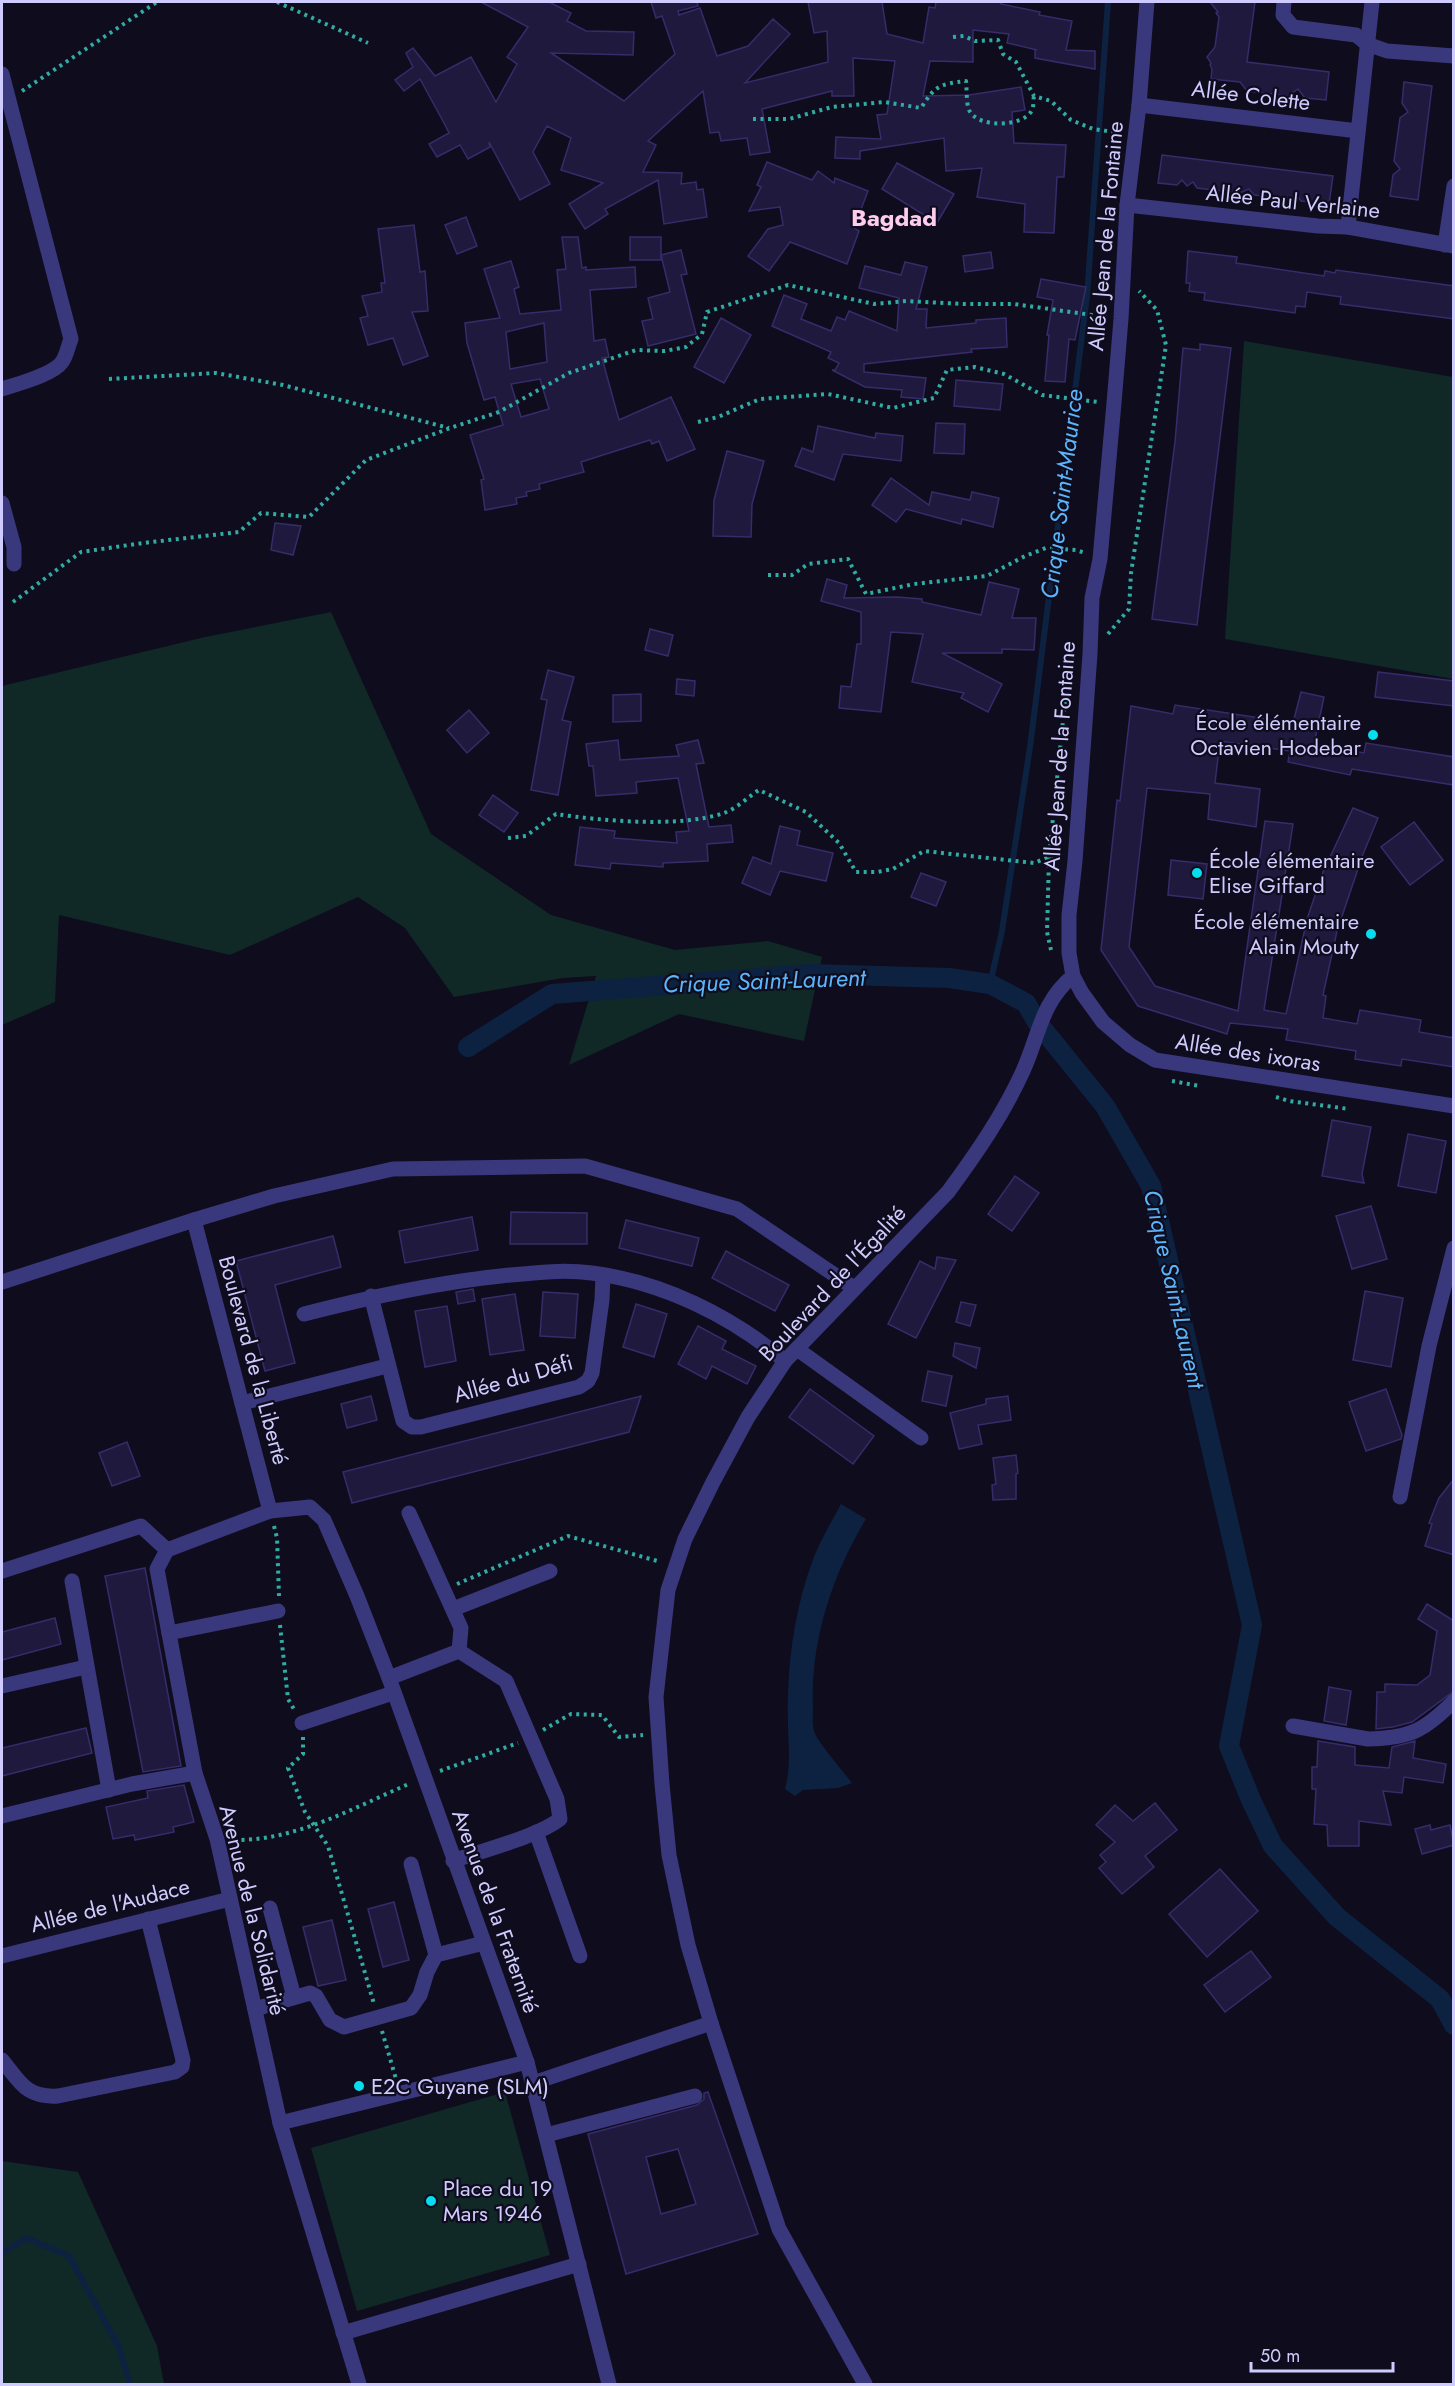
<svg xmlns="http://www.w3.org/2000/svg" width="1455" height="2386" font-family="Jost,sans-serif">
<rect width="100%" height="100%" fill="#0f0c1e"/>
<!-- green -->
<g fill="#102826">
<polygon points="1244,341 1453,377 1453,679 1225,639"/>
<polygon points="331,612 431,834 551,915 675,950 768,941 822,957 804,1041 679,1014 569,1065 596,976 563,978 454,997 405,928 358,897 230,955 59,915 55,1002 2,1025 2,686 205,637"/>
<polygon points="505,2092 550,2255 357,2311 311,2148"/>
<polygon points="2,2161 78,2172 157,2346 164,2384 2,2384"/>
</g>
<!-- water -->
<path fill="#0d2241" d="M841,1504L866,1519C832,1575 810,1642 813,1708C813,1715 812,1724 814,1731C817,1742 844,1772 852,1783L838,1788L803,1790L795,1796L785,1789C793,1762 786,1726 788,1697C789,1650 797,1601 814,1557C821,1539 832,1521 841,1504Z"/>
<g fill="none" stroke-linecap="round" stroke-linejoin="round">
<!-- stream -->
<g stroke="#0d2241" stroke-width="6">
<polyline points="990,984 1002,931 1030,747 1087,296 1108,2"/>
<polyline points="2,2253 26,2238 69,2256 119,2347 130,2384"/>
</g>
<!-- canal -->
<polyline stroke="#0d2241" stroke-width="20" points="468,1047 552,994 809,974 949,978 990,984 1026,1003 1037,1022 1105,1106 1151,1186 1252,1625 1229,1746 1251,1800 1273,1846 1337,1917 1440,1999 1454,2025"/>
</g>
<!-- building -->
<g fill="#20193e" stroke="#362c6a" stroke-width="1.5" fill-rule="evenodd">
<polygon points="481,2 549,2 571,13 567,21 586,31 634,32 633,55 551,53 624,101 675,54 662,16 656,18 651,2 697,2 698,6 678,11 679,15 700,8 717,56 748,46 773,19 790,34 745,83 828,62 827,31 814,33 808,2 882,2 887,34 923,43 929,7 935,8 936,2 1002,2 1001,4 1040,12 1039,15 1072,21 1066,50 1095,51 1095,69 1035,58 1035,50 1037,50 1007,43 1009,34 973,30 973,62 930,61 923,96 969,95 1021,87 1025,110 1012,112 1014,143 1066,145 1064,177 1057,177 1054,233 1024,232 1025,204 977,197 982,168 946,171 944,138 860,151 860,159 835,158 836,137 881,139 877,115 887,114 895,61 853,58 854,96 832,96 832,91 762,109 770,152 750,155 747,138 721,141 719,132 710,133 703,91 648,141 656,145 643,172 682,173 681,184 696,182 697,190 703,189 707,217 664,224 658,180 605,209 608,214 585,229 569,204 603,183 561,170 571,138 547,126 533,152 550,184 520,200 489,142 490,147 468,159 460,145 437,157 429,144 449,133 444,123 420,79 404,91 395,80 413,67 406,53 413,48 435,76 471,57 496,102 517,64 507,57 528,27"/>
<polygon points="1210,2 1255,2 1247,62 1329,72 1326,100 1305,98 1298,89 1288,96 1247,91 1240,82 1211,79 1212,69 1210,65 1211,63 1207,57 1215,47 1219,17 1216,13 1218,12"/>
<polygon points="1404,82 1432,86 1418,200 1390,196 1393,175 1400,169 1394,161 1400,118 1408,112 1402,103"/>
<polygon points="1162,155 1333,176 1329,204 1301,201 1296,194 1290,199 1254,195 1249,189 1240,193 1197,188 1193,182 1187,186 1182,180 1177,185 1158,183"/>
<polygon points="767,162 812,180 818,171 834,183 835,178 868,191 854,228 859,231 847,264 790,242 769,271 748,256 768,229 783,225 780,207 749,211 761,187 757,185"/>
<polygon points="897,163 954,194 937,223 882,189"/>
<polygon points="466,217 477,246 457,254 445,225"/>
<polygon points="414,225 420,272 425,271 428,311 412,312 428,356 403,365 393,338 368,345 360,318 368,316 362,296 382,292 381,283 385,283 378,229"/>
<path d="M562,237H578L582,268L586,267V270L635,267L636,287L590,290L594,341L605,339L609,357L602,358L619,420L671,397L695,449L667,461L659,441L652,444L650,440L581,462L584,472L539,484L540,489L526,492L527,496L516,498L517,504L485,510L481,480L484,479L470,435L503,425L495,397L484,400L467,343L465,323L500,318L484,269L511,261L519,287L514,289L520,314L561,310L557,270L566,269ZM544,323L547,362L510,369L506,332ZM540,379L549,409L521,417L511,384Z"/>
<rect x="630" y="237" width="31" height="23"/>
<polygon points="681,250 687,274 681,275 696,334 648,346 642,321 653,319 648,298 670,292 661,255"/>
<polygon points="1188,251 1237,257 1236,263 1324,276 1325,271 1335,273 1336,270 1454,286 1454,319 1340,304 1341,297 1307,292 1305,307 1296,306 1295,313 1204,300 1205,293 1189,291 1190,283 1186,283"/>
<polygon points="991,252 993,268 965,272 963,256"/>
<polygon points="905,262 927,267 916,309 927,309 926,328 976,323 976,320 1006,318 1007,347 971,349 972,352 864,364 864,372 926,378 923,399 901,397 902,390 865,387 832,370 835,370 839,363 828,358 831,352 772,326 784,295 807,304 801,319 831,331 837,317 845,320 849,311 897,331 899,298 859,288 865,266 901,275"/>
<polygon points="1041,279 1086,287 1075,340 1069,339 1065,382 1045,381 1049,335 1047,335 1053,300 1037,297"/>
<polygon points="721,318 751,335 724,383 694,367"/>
<polygon points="1200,344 1231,348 1197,625 1152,619 1175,442 1183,348 1200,350"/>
<polygon points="956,380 1003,384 1000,410 954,406"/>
<polygon points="936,423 965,424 964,454 934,453"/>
<polygon points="818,426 875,438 876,433 903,436 901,461 843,454 834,480 795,466 802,448 813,452"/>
<polygon points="727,451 764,461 752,504 751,537 713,536 714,500"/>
<polygon points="891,478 929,505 932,492 970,500 972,492 999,498 993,527 962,519 961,524 906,509 896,522 872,505"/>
<polygon points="275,523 301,526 293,555 271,550"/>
<polygon points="827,579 847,585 844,598 897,597 922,599 922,602 981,615 989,582 1019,589 1012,618 1036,618 1034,650 1002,649 1002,653 942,653 1002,684 988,712 961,698 964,693 912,682 923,634 891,632 881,712 839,708 841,686 851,687 857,644 861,644 861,612 821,601"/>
<polygon points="650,629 673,635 668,656 645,650"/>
<polygon points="548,670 574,677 562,720 571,722 558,795 531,790 547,700 541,699"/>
<polygon points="1378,672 1454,681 1454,706 1375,697"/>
<polygon points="677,679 695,681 694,696 676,694"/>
<polygon points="1301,692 1324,697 1314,744 1364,753 1366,743 1454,757 1454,785 1352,769 1350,775 1288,762 1290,751 1220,741 1215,783 1260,789 1256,827 1208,819 1210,794 1147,788 1129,947 1155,986 1238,1011 1265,821 1293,824 1264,1010 1286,1014 1307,919 1323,872 1353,808 1378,818 1359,864 1360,863 1337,931 1323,995 1326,996 1323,1018 1357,1024 1360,1010 1421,1020 1419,1032 1454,1038 1454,1067 1402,1059 1401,1066 1355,1059 1356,1051 1286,1040 1288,1029 1230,1023 1227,1034 1138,1006 1101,950 1117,800 1120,801 1131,706 1173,714 1175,705 1293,723"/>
<polygon points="641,694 641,721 613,722 613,695"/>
<polygon points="469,710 489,733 467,753 447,730"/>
<polygon points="618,740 620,760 679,756 676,745 698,740 704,763 696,764 709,827 731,825 733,842 707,844 708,861 663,863 663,867 611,863 610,869 575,865 580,827 615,831 614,838 677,843 676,832 689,831 678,778 636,782 637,793 596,796 593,766 589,766 586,744"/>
<polygon points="493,795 518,813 504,832 479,815"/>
<polygon points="1414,822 1443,860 1410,885 1381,847"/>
<polygon points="780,826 800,831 797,845 833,853 826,881 780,871 770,895 742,883 753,857 771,864"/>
<polygon points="1171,860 1207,864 1203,899 1168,895"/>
<polygon points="921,873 946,882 936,906 911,897"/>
<polygon points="1332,1120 1371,1127 1362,1174 1364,1183 1322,1176"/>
<polygon points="1408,1134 1446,1141 1436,1193 1398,1186"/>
<polygon points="1015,1176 1039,1193 1012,1231 988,1214"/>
<polygon points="1371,1206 1387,1259 1352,1269 1336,1216"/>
<polygon points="511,1212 587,1213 587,1244 510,1244"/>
<polygon points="472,1217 478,1250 405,1263 399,1231"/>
<polygon points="626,1220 699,1238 692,1266 619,1248"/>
<polygon points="333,1236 341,1267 275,1285 295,1363 265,1371 236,1261"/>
<polygon points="726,1251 789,1285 775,1311 712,1278"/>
<polygon points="937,1257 956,1260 916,1338 888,1324 920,1261 935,1269"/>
<polygon points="473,1289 475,1301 458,1304 456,1292"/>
<polygon points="1365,1291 1403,1298 1391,1367 1353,1360"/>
<polygon points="543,1292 578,1294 575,1338 540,1336"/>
<polygon points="515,1294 524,1350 490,1355 482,1299"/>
<polygon points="961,1302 976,1305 970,1326 956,1322"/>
<polygon points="636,1304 667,1314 654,1357 623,1347"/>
<polygon points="447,1306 456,1361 425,1367 415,1311"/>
<polygon points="698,1326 726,1341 722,1349 756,1366 747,1384 712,1366 706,1379 678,1364"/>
<polygon points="955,1343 980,1348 976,1368 953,1356"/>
<polygon points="928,1371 952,1376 946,1406 922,1401"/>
<polygon points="810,1389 874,1436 853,1464 789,1417"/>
<polygon points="1386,1389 1402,1435 1401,1439 1366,1451 1349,1402"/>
<polygon points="371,1396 377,1420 347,1428 341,1404"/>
<polygon points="641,1396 629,1432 352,1503 343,1472"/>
<polygon points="1008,1396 1011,1420 978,1425 982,1444 959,1449 950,1413 986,1404 986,1399"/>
<polygon points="127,1442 140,1476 112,1486 99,1453"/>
<polygon points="1016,1455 1018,1473 1016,1474 1016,1499 993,1500 992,1485 996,1484 993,1458"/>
<polygon points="1454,1479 1454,1555 1425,1546 1432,1524 1429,1523 1439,1498"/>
<polygon points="145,1568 181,1766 143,1772 105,1576"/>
<polygon points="1427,1604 1454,1621 1454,1691 1412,1722 1393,1727 1376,1729 1377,1692 1385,1692 1385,1684 1417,1685 1430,1675 1437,1631 1418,1619"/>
<polygon points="55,1618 61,1644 2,1660 2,1632"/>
<polygon points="1329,1687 1351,1691 1346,1725 1324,1721"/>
<polygon points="86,1728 92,1753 2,1776 2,1748"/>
<polygon points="1318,1741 1355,1747 1355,1765 1389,1768 1392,1747 1415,1741 1413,1758 1446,1764 1443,1783 1404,1777 1402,1793 1383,1791 1391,1825 1359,1821 1359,1846 1328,1846 1327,1825 1314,1824 1316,1789 1312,1789 1312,1767 1317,1767"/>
<polygon points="184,1785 194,1822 173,1827 174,1832 135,1840 134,1835 113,1839 106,1807 148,1798 147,1791"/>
<polygon points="1155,1803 1177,1830 1145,1856 1154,1867 1122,1894 1099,1868 1106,1862 1100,1855 1115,1842 1096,1825 1115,1805 1133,1821"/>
<polygon points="1430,1825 1431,1830 1450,1825 1454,1845 1422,1854 1415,1829"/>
<polygon points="1220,1869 1258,1911 1207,1957 1169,1914"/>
<polygon points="394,1902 409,1960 383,1967 368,1909"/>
<polygon points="332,1920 346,1980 318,1986 303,1927"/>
<polygon points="1251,1951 1271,1977 1225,2012 1204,1985"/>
<path d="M708,2092L758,2234L626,2274L588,2134L697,2105L704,2099V2093ZM678,2149L696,2204L661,2214L646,2157Z"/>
</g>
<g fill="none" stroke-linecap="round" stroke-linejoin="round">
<!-- path -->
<g stroke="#30aca2" stroke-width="4" stroke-dasharray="3 4.5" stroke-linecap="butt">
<polyline points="277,2 368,43"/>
<polyline points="953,37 964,36 975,41 998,40 1003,54 1016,62 1034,96 1051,101 1071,120 1093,129 1120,133"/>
<polyline points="22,91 157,2"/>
<path d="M753,119H789L832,107L885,102L921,108C935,86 939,84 966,81C967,89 966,102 969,110C978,129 1024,127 1032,110C1034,106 1033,100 1034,96"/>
<polyline points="109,379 216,373 283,385 449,428"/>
<polyline points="698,422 718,417 760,399 828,394 893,408 934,398 947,370 975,367 1004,374 1042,395 1098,402"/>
<polyline points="768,575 792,575 808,564 848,559 866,594 914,584 987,576 1025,556 1046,548 1076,550 1085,553"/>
<polyline points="13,602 81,552 143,543 239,532 261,513 309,517 366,460 450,428 499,412 569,373 636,350 665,351 686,347 702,334 707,312 788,285 874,304 906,301 963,304 1014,304 1106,317"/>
<polyline points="1108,634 1129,609 1131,573 1166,345 1157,310 1139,291"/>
<path d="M508,838L526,836L556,814C603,821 679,828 724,813C736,809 748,797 759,790L806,812L839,843L856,872H877L893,869L924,851L1034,863L1049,857L1060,859"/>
<polyline points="1051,950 1047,932 1049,857 1069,662 1075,660"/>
<polyline points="1172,1081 1200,1086"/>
<polyline points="1276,1097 1289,1101 1349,1109"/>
<polyline points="274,1526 277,1538 279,1596"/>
<polyline points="457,1584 568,1536 661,1562"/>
<polyline points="280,1625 288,1699 295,1711"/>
<polyline points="543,1730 571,1714 602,1715 619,1737 643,1735"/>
<polyline points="303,1737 303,1754 288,1768 305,1812 328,1846 374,2004"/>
<polyline points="440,1771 518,1743"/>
<path d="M234,1840C296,1841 355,1807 411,1783"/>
<polyline points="382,2031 396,2079"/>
</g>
<!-- minor -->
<g stroke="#39387c" stroke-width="15">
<polyline points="1147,2 1139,105 1127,205 1121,319 1114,403 1100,559 1092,598 1090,654 1075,861 1069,915 1069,953 1073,976 1082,993 1103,1022 1130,1045 1155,1060 1454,1106"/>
<polyline points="1284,2 1283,15 1293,27 1356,35 1367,44 1387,51 1454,56"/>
<path d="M2,74L71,339C68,346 67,355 62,362C53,375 17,384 2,389"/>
<polyline points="1139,105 1358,131"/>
<polyline points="1127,205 1318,226 1348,227 1454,246"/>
<polyline points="1348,227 1372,2"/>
<polyline points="1445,245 1454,186"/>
<polyline points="2,503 14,547 14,564"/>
<polyline points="2,1282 194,1220"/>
<polyline points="371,1296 403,1421 412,1427 421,1427 579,1387 588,1381 592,1373 602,1300 603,1275"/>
<path d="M304,1314C370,1297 433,1283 501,1276C531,1273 562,1269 592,1273C663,1282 731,1316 785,1361"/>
<polyline points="797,1349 921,1438"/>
<polyline points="242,1403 387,1366"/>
<polyline points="1400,1497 1429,1346 1454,1248"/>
<polyline points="270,1511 194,1220 274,1196 393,1169 585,1166 737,1209 854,1288"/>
<polyline points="2,1571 141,1526 167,1550"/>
<polyline points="72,1581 109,1790"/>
<polyline points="453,1609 550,1571"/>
<polyline points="169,1633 278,1611"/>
<polyline points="389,1678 459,1651 461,1628 409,1513"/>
<polyline points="2,1686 86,1667"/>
<polyline points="302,1723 393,1693"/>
<path d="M1293,1726L1368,1739C1410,1738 1424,1731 1454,1701"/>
<polyline points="2,1816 132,1784 195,1773"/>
<polyline points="536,1832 580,1956"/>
<path d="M453,1861C481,1851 539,1836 560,1819L557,1799L506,1681L459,1651"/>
<polyline points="411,1864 436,1955"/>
<polyline points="270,1908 294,1997"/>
<polyline points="2,1956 230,1899"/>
<polyline points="255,2009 310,1993 316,1996 330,2020 344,2027 411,2008 420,1995 427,1972 436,1955 484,1943"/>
<polyline points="711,2023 779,2229 865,2384"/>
<path d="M2,2060C20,2082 26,2098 58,2096L175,2072L182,2067L183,2060L148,1919"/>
<path d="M533,2083L711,2023L688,1945L669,1855L662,1784L656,1697L668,1590L685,1539L713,1482L748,1417L785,1361L948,1192C976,1154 1003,1115 1023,1071C1039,1036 1041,1002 1073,976"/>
<polyline points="280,2123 527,2062"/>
<polyline points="546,2135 695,2096"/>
<polyline points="343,2333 579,2264"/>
<polyline points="359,2384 280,2123 217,1839 195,1773 157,1569 167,1550 270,1511 310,1507 324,1520 357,1596 389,1678 527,2062 609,2384"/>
</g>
</g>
<!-- markers -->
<g fill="#06ddee" stroke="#0f0c1e" stroke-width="2">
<circle cx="1373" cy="735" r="6"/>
<circle cx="1197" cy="873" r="6"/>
<circle cx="1371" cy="934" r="6"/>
<circle cx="359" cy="2086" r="6"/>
<circle cx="431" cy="2201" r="6"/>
</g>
<g text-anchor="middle" stroke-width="4.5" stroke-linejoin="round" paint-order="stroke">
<!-- street labels -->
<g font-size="22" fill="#cfcbfe" stroke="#0f0c1e">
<text transform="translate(1251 95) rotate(7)" y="8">Allée Colette</text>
<text transform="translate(1293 201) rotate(6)" y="8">Allée Paul Verlaine</text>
<text transform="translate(1105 236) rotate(-85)" y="8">Allée Jean de la Fontaine</text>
<text transform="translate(1059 756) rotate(-86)" y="8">Allée Jean de la Fontaine</text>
<text transform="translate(1248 1052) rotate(9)" y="8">Allée des ixoras</text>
<text transform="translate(832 1283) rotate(-47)" y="8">Boulevard de l'Égalité</text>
<text transform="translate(254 1360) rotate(75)" y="8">Boulevard de la Liberté</text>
<text transform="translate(513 1378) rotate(-16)" y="8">Allée du Défi</text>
<text transform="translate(110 1905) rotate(-14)" y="8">Allée de l'Audace</text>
<text transform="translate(253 1910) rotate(76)" y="8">Avenue de la Solidarité</text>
<text transform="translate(496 1911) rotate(70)" y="8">Avenue de la Fraternité</text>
</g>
<!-- poi labels -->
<g font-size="22" fill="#cfcbfe" stroke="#0f0c1e" text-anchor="start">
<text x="1361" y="730" text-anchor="end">École élémentaire<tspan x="1361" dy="25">Octavien Hodebar</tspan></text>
<text x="1209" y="868">École élémentaire<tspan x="1209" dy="25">Elise Giffard</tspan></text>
<text x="1359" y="929" text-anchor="end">École élémentaire<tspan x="1359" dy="25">Alain Mouty</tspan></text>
<text x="371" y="2094">E2C Guyane (SLM)</text>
<text x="443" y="2196">Place du 19<tspan x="443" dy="25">Mars 1946</tspan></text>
</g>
<!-- neighbourhood labels -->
<g font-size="24" font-weight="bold" fill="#fecded" stroke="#0f0c1e">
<text x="894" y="226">Bagdad</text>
</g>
<!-- water labels -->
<g font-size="24" font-style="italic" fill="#5bb5fb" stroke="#0f0c1e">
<text transform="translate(1062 494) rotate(-83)" y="8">Crique Saint-Maurice</text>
<text transform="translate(764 981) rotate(-2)" y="8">Crique Saint-Laurent</text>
<text transform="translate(1174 1289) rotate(77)" y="8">Crique Saint-Laurent</text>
</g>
</g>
<!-- border -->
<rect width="1455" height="2386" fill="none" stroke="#cfcbfe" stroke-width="6"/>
<!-- scale -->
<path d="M1251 2362v9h142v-9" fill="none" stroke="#cfcbfe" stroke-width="3"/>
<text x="1260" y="2362" font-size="18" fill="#cfcbfe" stroke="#0f0c1e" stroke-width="4.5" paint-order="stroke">50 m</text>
</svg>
